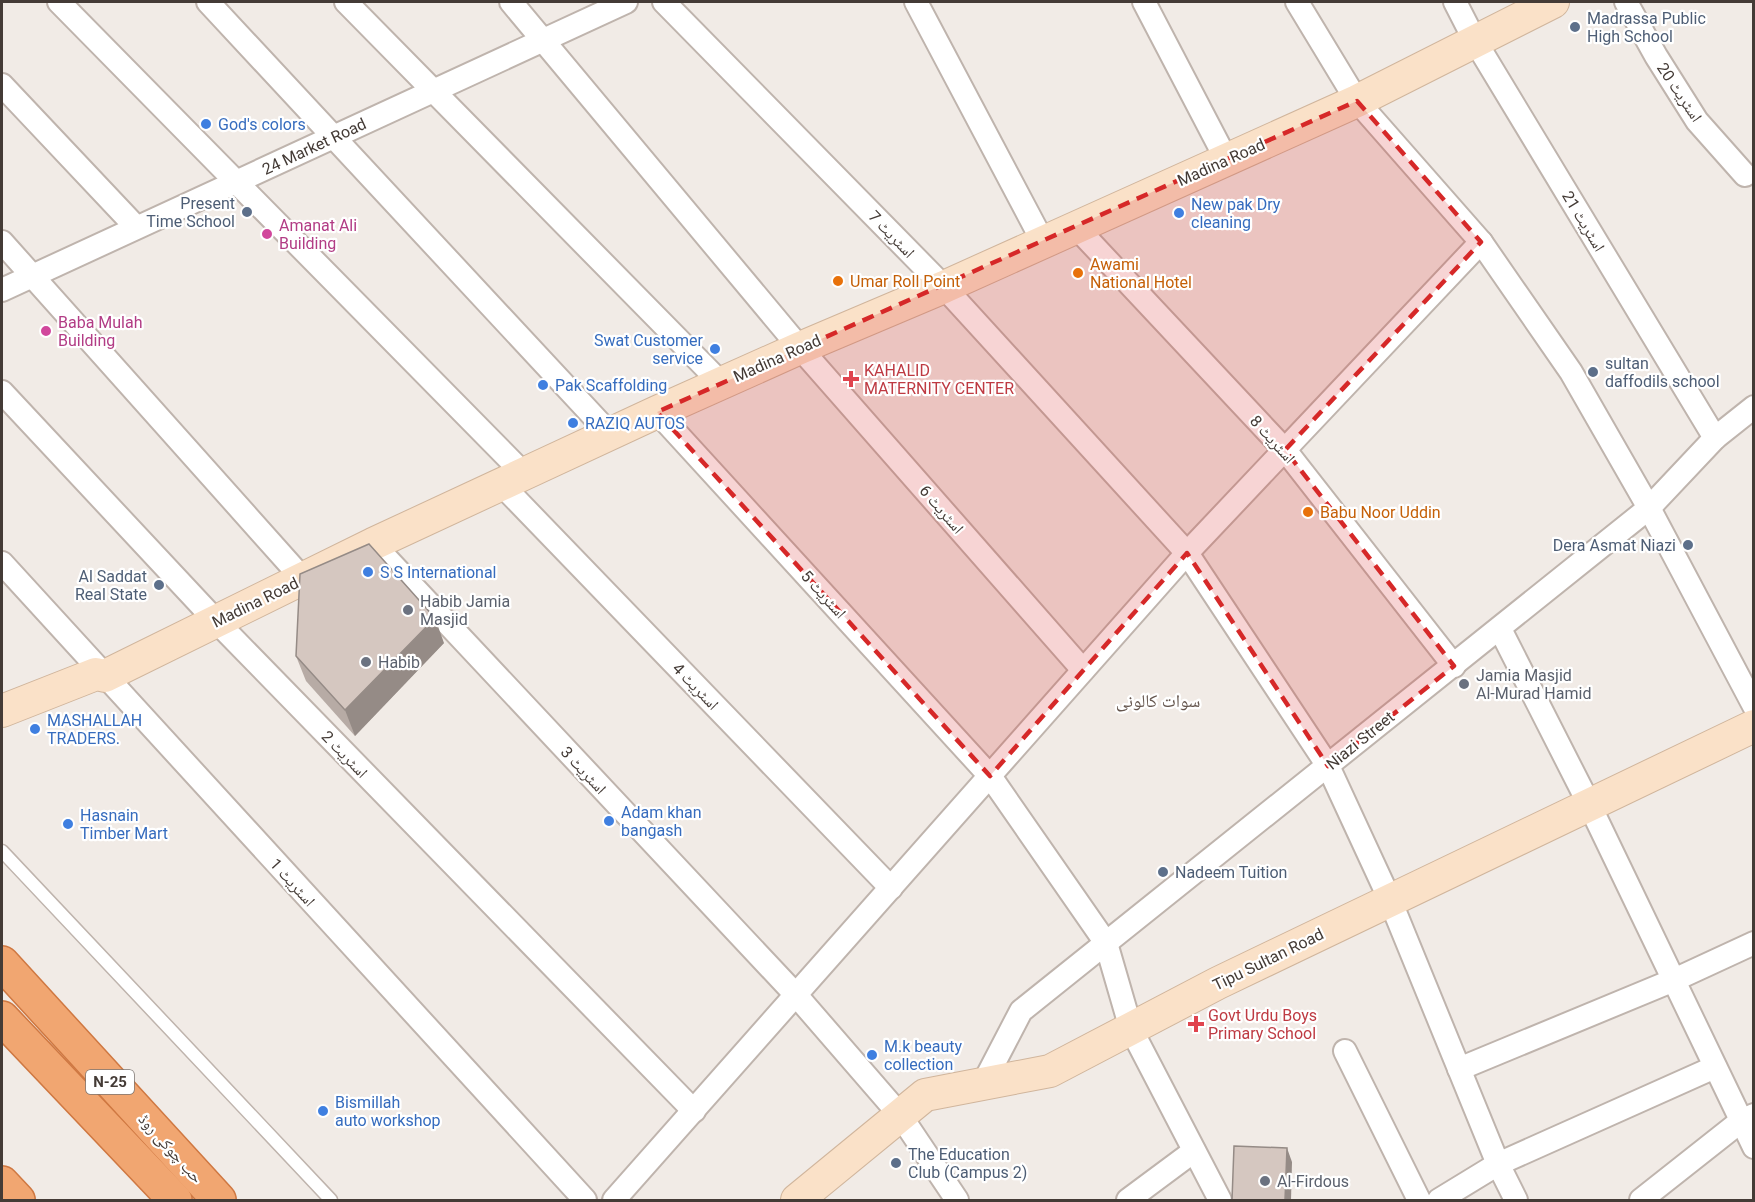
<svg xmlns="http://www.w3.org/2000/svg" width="1755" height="1202" font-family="Roboto,'Noto Naskh Arabic',sans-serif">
<rect width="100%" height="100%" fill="#f1ebe6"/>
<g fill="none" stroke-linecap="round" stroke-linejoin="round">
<defs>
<polyline id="lane" points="2,851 331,1200"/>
<g id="street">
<polyline points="59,2 524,474"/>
<polyline points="208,2 610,434"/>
<polyline points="346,2 721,383"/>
<polyline points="511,2 800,348 1083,670"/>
<polyline points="664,2 944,287 1187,553 1328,766 1390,900 1498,1164 1516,1200"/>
<polyline points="916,2 1043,242"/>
<polyline points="1144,2 1226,159"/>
<polyline points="1297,2 1357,101 1481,242 1571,372 1649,508 1754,706"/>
<polyline points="1455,2 1475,41 1715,438"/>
<polyline points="1626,2 1656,56 1697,121 1745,175"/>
<polyline points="2,85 136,227"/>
<polyline points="1076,227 1285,450 1454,666"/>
<polyline points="2,242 303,579"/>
<polyline points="2,290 626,2"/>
<polyline points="2,392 216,621 694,1111"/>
<polyline points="657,412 990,776 1106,943 1131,1029 1220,1200"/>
<polyline points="502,485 891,888"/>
<polyline points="373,544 796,995 900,1115 957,1200"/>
<polyline points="2,563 585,1200"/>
<polyline points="1500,629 1589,804 1754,1147"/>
<polyline points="1345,1051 1419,1200"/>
<polyline points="1459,1069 1674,980 1754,943"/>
<polyline points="983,1084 1021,1011 1649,508 1715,438 1754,407"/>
<polyline points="614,1200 1187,553 1481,242"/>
<polyline points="1128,1200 1194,1151"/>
<polyline points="1439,1200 1498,1164 1715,1067"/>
<polyline points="1641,1200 1741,1121 1754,1115"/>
</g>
<g id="secondary">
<polyline points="2,711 96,674 105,676 373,544 657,412 800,348 944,287 1357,101 1553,2"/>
<polyline points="797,1200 925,1095 1050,1071 1218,983 1754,726"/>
</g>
<g id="highway">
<polyline points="2,963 219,1200"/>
<polyline points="2,1018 175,1200"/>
<polyline points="2,1183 18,1200"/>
</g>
</defs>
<!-- lane casing -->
<use href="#lane" stroke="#bfb4ad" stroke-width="15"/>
<!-- street casing -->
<use href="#street" stroke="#bfb4ad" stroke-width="26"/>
<!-- secondary casing -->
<use href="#secondary" stroke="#d0b59c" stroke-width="34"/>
<!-- highway casing -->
<use href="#highway" stroke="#cf7842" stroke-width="36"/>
<!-- lane -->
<use href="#lane" stroke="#fff" stroke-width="12"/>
<!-- street -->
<use href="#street" stroke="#fff" stroke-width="22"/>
<!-- secondary -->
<use href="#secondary" stroke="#fae1c8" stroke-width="32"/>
<!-- highway -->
<use href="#highway" stroke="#f1a671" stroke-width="33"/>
</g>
<!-- wall -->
<polygon fill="#b7aba5" points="444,643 355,736 306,681 296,656"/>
<!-- shaded-wall -->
<g fill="#958b86">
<polygon points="435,618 444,643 355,736 345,710"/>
<polygon points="1287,1148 1292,1162 1291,1200 1285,1200"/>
</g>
<!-- building -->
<g fill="#d5c7c0" stroke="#958b86" stroke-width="1.5">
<polygon points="369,544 435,618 345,710 296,656 300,574"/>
<polygon points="1234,1146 1287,1148 1285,1200 1232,1200"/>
</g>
<!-- marked area -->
<path fill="#d62828" fill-opacity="0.2" stroke="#d62828" stroke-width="4.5" stroke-dasharray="12 8" stroke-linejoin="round" d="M1357,101L1481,242L1285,450L1454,666L1328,766L1187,553L990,776L657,412Z"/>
<!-- markers -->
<g fill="#5c6f8a" stroke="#fff" stroke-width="2">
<circle cx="1575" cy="27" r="6"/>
<circle cx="247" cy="212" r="6"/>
<circle cx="1593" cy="372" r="6"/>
<circle cx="1688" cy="545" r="6"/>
<circle cx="159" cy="585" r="6"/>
<circle cx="1163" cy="872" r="6"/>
<circle cx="896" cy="1163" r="6"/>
</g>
<g fill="#3f7fe0" stroke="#fff" stroke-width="2">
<circle cx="206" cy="124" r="6"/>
<circle cx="1179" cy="213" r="6"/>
<circle cx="715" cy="349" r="6"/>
<circle cx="543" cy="385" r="6"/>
<circle cx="573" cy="423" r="6"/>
<circle cx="368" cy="572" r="6"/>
<circle cx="35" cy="729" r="6"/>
<circle cx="609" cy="821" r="6"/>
<circle cx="68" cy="824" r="6"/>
<circle cx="872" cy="1055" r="6"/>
<circle cx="323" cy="1111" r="6"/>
</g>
<g fill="#d1479c" stroke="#fff" stroke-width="2">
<circle cx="267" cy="234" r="6"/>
<circle cx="46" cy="331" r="6"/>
</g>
<g fill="#e8710a" stroke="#fff" stroke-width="2">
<circle cx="1078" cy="273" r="6"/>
<circle cx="838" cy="281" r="6"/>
<circle cx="1308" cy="512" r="6"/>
</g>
<g fill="#e0444e" stroke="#fff" stroke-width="2">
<path d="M848 370h6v6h6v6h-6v6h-6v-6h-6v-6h6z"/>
<path d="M1193 1015h6v6h6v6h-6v6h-6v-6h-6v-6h6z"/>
</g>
<g fill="#6b7280" stroke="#fff" stroke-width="2">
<circle cx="408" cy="610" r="6"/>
<circle cx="366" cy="662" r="6"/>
<circle cx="1464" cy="684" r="6"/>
<circle cx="1265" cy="1181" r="6"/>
</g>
<g text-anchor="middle" stroke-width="4.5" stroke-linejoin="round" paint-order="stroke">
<!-- shield labels -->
<rect fill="#fff" stroke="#7c7672" stroke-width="1.5" x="86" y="1070" width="48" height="24" rx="4.5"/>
<g font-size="15" font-weight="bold" fill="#443b36">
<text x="110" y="1087">N-25</text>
</g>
<!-- service labels -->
<g font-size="16" fill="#4e5e75" stroke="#fff" text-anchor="start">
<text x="1587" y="24">Madrassa Public<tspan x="1587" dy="18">High School</tspan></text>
<text x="235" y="209" text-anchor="end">Present<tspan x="235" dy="18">Time School</tspan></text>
<text x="1605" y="369">sultan<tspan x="1605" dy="18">daffodils school</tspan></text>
<text x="1676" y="551" text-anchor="end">Dera Asmat Niazi</text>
<text x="147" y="582" text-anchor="end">Al Saddat<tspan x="147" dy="18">Real State</tspan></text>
<text x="1175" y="878">Nadeem Tuition</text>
<text x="908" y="1160">The Education<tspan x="908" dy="18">Club (Campus 2)</tspan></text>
</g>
<!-- street labels -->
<g font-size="16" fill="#443b36" stroke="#fff">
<text transform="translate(1680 92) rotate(56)" y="6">اسٹریٹ 20</text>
<text transform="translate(314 146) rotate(-25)" y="6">24 Market Road</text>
<text transform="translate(1221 162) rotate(-24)" y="6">Madina Road</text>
<text transform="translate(1584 221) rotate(59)" y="6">اسٹریٹ 21</text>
<text transform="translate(892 234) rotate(46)" y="6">اسٹریٹ 7</text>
<text transform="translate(777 358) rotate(-24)" y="6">Madina Road</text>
<text transform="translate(1273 439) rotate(48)" y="6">اسٹریٹ 8</text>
<text transform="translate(942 509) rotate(49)" y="6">اسٹریٹ 6</text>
<text transform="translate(824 594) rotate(48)" y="6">اسٹریٹ 5</text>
<text transform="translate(255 602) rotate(-26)" y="6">Madina Road</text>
<text transform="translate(696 686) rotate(46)" y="6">اسٹریٹ 4</text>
<text transform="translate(1360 740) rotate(-39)" y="6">Niazi Street</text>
<text transform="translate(345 754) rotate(46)" y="6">اسٹریٹ 2</text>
<text transform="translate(584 770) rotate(47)" y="6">اسٹریٹ 3</text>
<text transform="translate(293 882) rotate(48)" y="6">اسٹریٹ 1</text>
<text transform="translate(1268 959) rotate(-26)" y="6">Tipu Sultan Road</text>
<text transform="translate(171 1148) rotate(48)" y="6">حب چوکی روڈ</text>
</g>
<!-- shop labels -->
<g font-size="16" fill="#366cbe" stroke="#fff" text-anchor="start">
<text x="218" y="130">God's colors</text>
<text x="1191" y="210">New pak Dry<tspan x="1191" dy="18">cleaning</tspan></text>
<text x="703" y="346" text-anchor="end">Swat Customer<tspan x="703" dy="18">service</tspan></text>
<text x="555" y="391">Pak Scaffolding</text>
<text x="585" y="429">RAZIQ AUTOS</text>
<text x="380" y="578">S S International</text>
<text x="47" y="726">MASHALLAH<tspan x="47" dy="18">TRADERS.</tspan></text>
<text x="621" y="818">Adam khan<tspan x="621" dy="18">bangash</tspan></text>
<text x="80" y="821">Hasnain<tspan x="80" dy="18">Timber Mart</tspan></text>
<text x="884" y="1052">M.k beauty<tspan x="884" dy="18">collection</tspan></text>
<text x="335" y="1108">Bismillah<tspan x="335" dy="18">auto workshop</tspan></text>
</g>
<!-- hotel labels -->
<g font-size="16" fill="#b23c85" stroke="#fff" text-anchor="start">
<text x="279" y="231">Amanat Ali<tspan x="279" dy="18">Building</tspan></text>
<text x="58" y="328">Baba Mulah<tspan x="58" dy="18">Building</tspan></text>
</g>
<!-- food labels -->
<g font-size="16" fill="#c56008" stroke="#fff" text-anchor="start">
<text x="1090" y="270">Awami<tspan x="1090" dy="18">National Hotel</tspan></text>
<text x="850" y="287">Umar Roll Point</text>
<text x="1320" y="518">Babu Noor Uddin</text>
</g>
<!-- health labels -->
<g font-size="16" fill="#be3a42" stroke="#fff" text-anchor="start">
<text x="864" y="376">KAHALID<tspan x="864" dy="18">MATERNITY CENTER</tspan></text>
<text x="1208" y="1021">Govt Urdu Boys<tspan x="1208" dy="18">Primary School</tspan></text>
</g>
<!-- worship labels -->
<g font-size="16" fill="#5b616d" stroke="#fff" text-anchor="start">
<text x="420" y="607">Habib Jamia<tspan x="420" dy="18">Masjid</tspan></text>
<text x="378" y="668">Habib</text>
<text x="1476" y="681">Jamia Masjid<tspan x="1476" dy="18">Al-Murad Hamid</tspan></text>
<text x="1277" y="1187">Al-Firdous</text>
</g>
<!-- neighbourhood labels -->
<g font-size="18" fill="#65564e" stroke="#fff">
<text x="1158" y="707">سوات کالونی</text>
</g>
</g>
<!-- border -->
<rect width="1755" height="1202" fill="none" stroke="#443b36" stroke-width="6"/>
</svg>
